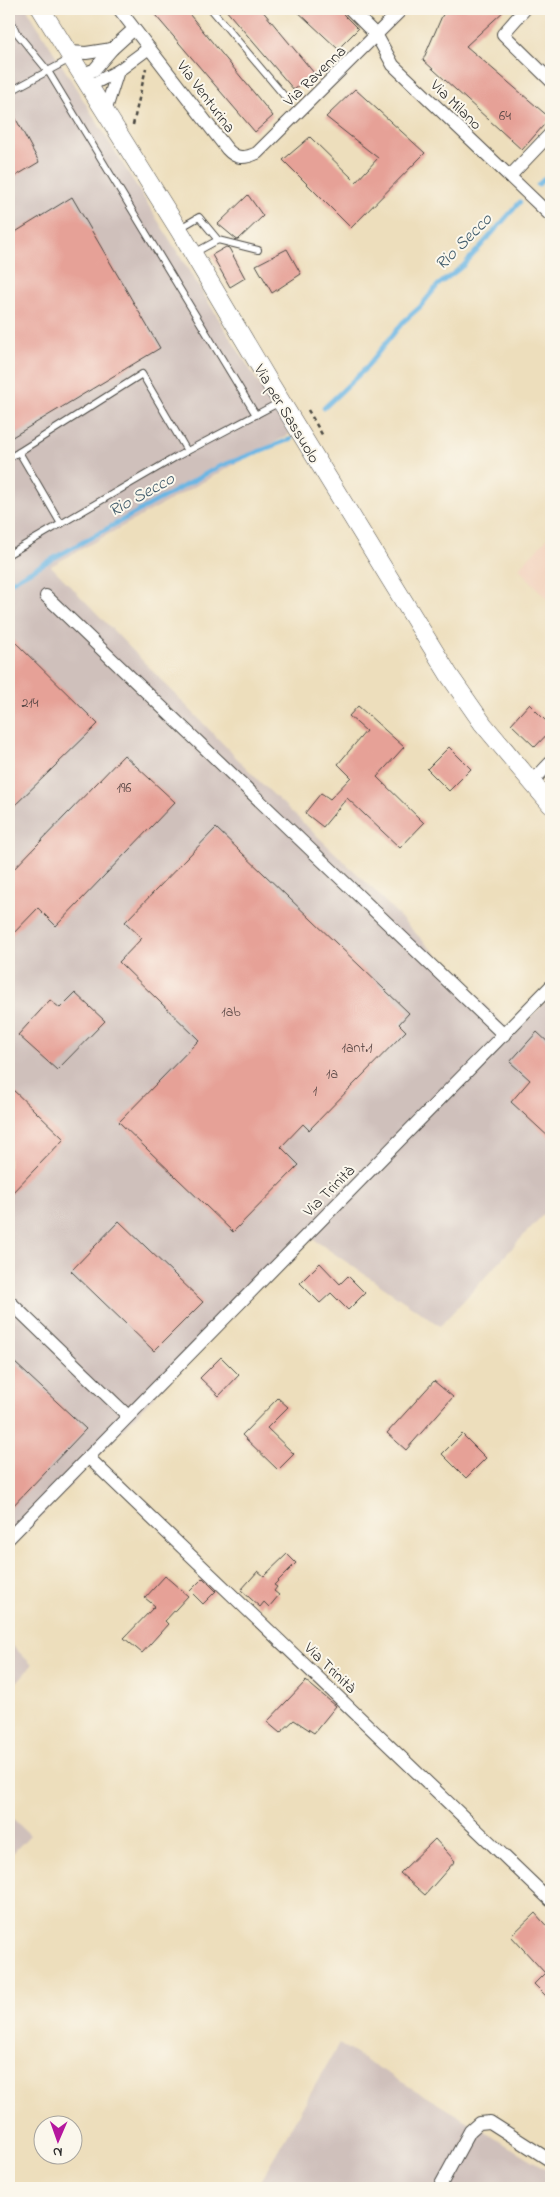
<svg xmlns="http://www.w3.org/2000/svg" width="560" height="2197" font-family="'Indie Flower',sans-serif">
<rect width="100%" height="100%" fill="#fbf7ec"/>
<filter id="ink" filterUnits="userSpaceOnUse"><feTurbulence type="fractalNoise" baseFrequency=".02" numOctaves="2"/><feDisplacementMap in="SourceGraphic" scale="10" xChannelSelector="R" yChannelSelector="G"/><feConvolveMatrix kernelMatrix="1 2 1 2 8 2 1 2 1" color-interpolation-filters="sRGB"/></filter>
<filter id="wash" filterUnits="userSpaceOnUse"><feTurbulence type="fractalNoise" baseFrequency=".0096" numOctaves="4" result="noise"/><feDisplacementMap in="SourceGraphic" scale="20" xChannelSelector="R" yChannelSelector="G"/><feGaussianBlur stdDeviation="1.12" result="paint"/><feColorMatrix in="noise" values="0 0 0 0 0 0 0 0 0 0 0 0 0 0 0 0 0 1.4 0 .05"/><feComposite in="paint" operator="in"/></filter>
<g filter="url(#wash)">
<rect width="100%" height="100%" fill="#eddebc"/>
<!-- built -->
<polygon fill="#f3d4bf" points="551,534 551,604 519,568"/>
<!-- industrial -->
<g fill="#cfc0bb">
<polygon points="9,9 27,9 290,434 51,566 259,781 369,885 514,1035 551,996 551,1206 440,1326 307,1235 9,1550"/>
<polygon points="9,1642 32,1665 9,1691"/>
<polygon points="9,1815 30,1835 9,1857"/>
<polygon points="339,2044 551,2172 551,2188 256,2188"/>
</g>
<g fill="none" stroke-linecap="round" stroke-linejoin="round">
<!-- stream -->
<g stroke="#6bb6e4" stroke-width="4.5">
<polyline points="538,185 551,172"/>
<polyline points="324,408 365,369 403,322 420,307 438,285 463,266 520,202"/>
<polyline points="9,583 218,467 291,439"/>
</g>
</g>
<g id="blocks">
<!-- building -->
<g fill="#e6a197">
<polygon points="150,9 185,9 273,116 255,132"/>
<polygon points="225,9 261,9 314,73 294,90"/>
<polygon points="295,9 338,9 358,29 338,49"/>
<polygon points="448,9 506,9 466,46 550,118 522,150 423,60 442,16"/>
<polygon points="355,89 425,153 351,228 283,160 310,137 356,182 378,158 326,117"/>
<polygon points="9,106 39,162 9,180"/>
<polygon points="248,195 263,216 238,240 236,239 218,224"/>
<polygon points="72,197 160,348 9,439 9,236"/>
<polygon points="226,247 229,248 245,278 230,287 212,255"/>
<polygon points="287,249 301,274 272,293 256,265"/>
<polygon points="9,636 98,724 9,811"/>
<polygon points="529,704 551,726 551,730 535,747 511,724"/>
<polygon points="358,706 404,747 377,777 424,823 400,848 347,798 323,827 305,813 321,793 330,799 351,777 338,764 366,731 349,716"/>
<polygon points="449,747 471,769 449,791 427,769"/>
<polygon points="124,755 175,802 56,926 38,908 9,938 9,874"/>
<polygon points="216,828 409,1013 399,1024 406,1031 309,1130 303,1124 281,1147 299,1165 233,1232 119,1122 199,1040 119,962 142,938 125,922"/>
<polygon points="75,993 105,1021 57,1070 18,1035 50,1000 60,1008"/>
<polygon points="537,1032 551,1045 551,1139 511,1102 530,1080 510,1062"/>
<polygon points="9,1086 64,1139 9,1196"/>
<polygon points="119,1221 203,1302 154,1351 71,1271"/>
<polygon points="320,1263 340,1284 348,1276 365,1293 348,1310 331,1293 320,1303 300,1283"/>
<polygon points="221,1357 239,1375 219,1396 200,1378"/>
<polygon points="14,1362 86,1429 9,1510 9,1368"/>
<polygon points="434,1381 453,1397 406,1450 387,1433"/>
<polygon points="278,1398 288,1407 267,1428 294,1454 278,1470 242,1435"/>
<polygon points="462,1434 486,1458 466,1478 442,1454"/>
<polygon points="287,1554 296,1563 274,1585 277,1587 274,1591 279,1595 269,1607 264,1602 260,1607 241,1590 258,1571 264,1576"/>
<polygon points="165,1576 188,1596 165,1621 168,1624 142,1653 124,1638 155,1606 145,1598"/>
<polygon points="203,1578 216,1591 203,1604 190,1591"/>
<polygon points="306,1681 336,1706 314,1733 294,1720 280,1733 267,1722"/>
<polygon points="435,1839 455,1861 425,1895 400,1873"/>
<polygon points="535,1913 551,1931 551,2001 534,1984 545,1973 511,1936"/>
</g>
</g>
</g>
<g filter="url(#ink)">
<use href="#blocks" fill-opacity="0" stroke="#484641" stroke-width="1"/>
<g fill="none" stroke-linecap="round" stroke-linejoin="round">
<defs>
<g id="service">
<polyline points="211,9 286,98"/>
<polyline points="9,15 16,32 48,71 256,415"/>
<polyline points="9,92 72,58"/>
<polyline points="180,228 199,217 218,240"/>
<polyline points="194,253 218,240 258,250"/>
<polyline points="9,458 19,452"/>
<polyline points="61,524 19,452 142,374 187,451"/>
<polyline points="9,554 176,457 280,402"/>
</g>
<g id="minor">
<path d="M119,9L227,149C236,159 244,159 257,153L402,9"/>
<polyline points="350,9 377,36 393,65 551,216"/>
<polyline points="525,9 503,34 551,81"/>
<polyline points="70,52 86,53 112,49"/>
<polyline points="82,74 94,70 112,49 134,29"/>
<polyline points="89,86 118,71"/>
<polyline points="105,112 118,71 149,48"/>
<polyline points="510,176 551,133"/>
<polyline points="46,596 504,1035"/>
<polyline points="531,783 551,762"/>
<polyline points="9,1301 128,1416"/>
<polyline points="88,1457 551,1901"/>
<polyline points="9,1538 551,986"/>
<polyline points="439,2188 470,2131 479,2123 490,2122 551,2161"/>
</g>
<polyline id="secondary" points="41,9 179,230 271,385 449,675 483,724 551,805"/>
</defs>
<!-- service casing -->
<use href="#service" stroke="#484641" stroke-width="8"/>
<!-- minor casing -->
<use href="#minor" stroke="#484641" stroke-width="14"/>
<!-- secondary casing -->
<use href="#secondary" stroke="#484641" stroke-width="19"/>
<!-- path -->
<g stroke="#484641" stroke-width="2.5" stroke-dasharray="4 4" stroke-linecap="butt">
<polyline points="133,125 146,68"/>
<polyline points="308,410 323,436"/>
</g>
<!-- service -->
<use href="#service" stroke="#fff" stroke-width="6"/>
<!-- minor -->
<use href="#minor" stroke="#fff" stroke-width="12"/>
<!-- secondary -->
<use href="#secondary" stroke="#fff" stroke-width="18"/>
</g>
</g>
<g text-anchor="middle" stroke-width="4" stroke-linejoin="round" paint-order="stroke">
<!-- number labels -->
<g font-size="14" fill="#5a4846">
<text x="505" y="120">64</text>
<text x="30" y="707">214</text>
<text x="124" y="792">196</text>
<text x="231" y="1016">1ab</text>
<text x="357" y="1052">1ant.1</text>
<text x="332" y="1078">1a</text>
<text x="315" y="1095">1</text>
</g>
<!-- street labels -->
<g font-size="16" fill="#2b2b2b" stroke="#fbf7ec">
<text transform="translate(314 75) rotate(-44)" y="6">Via Ravenna</text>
<text transform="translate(207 96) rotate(53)" y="6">Via Venturina</text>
<text transform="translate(457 104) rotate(44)" y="6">Via Milano</text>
<text transform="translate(288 413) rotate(59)" y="6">Via per Sassuolo</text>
<text transform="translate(328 1190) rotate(-45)" y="6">Via Trinità</text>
<text transform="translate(331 1667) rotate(44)" y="6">Via Trinità</text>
</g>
<!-- water labels -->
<g font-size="18" font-style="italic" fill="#415c6c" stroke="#fbf7ec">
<text transform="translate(463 241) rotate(-45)" y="6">Rio Secco</text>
<text transform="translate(141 494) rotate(-29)" y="6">Rio Secco</text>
</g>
</g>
<!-- margin -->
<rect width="560" height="2197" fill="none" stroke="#fbf7ec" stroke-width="30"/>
<!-- north arrow -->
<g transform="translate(58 2140) rotate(182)"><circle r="24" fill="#fbf7ec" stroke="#a8a59f"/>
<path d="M0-4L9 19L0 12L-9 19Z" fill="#b5179e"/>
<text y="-8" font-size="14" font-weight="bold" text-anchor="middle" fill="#2b2b2b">N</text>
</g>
</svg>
